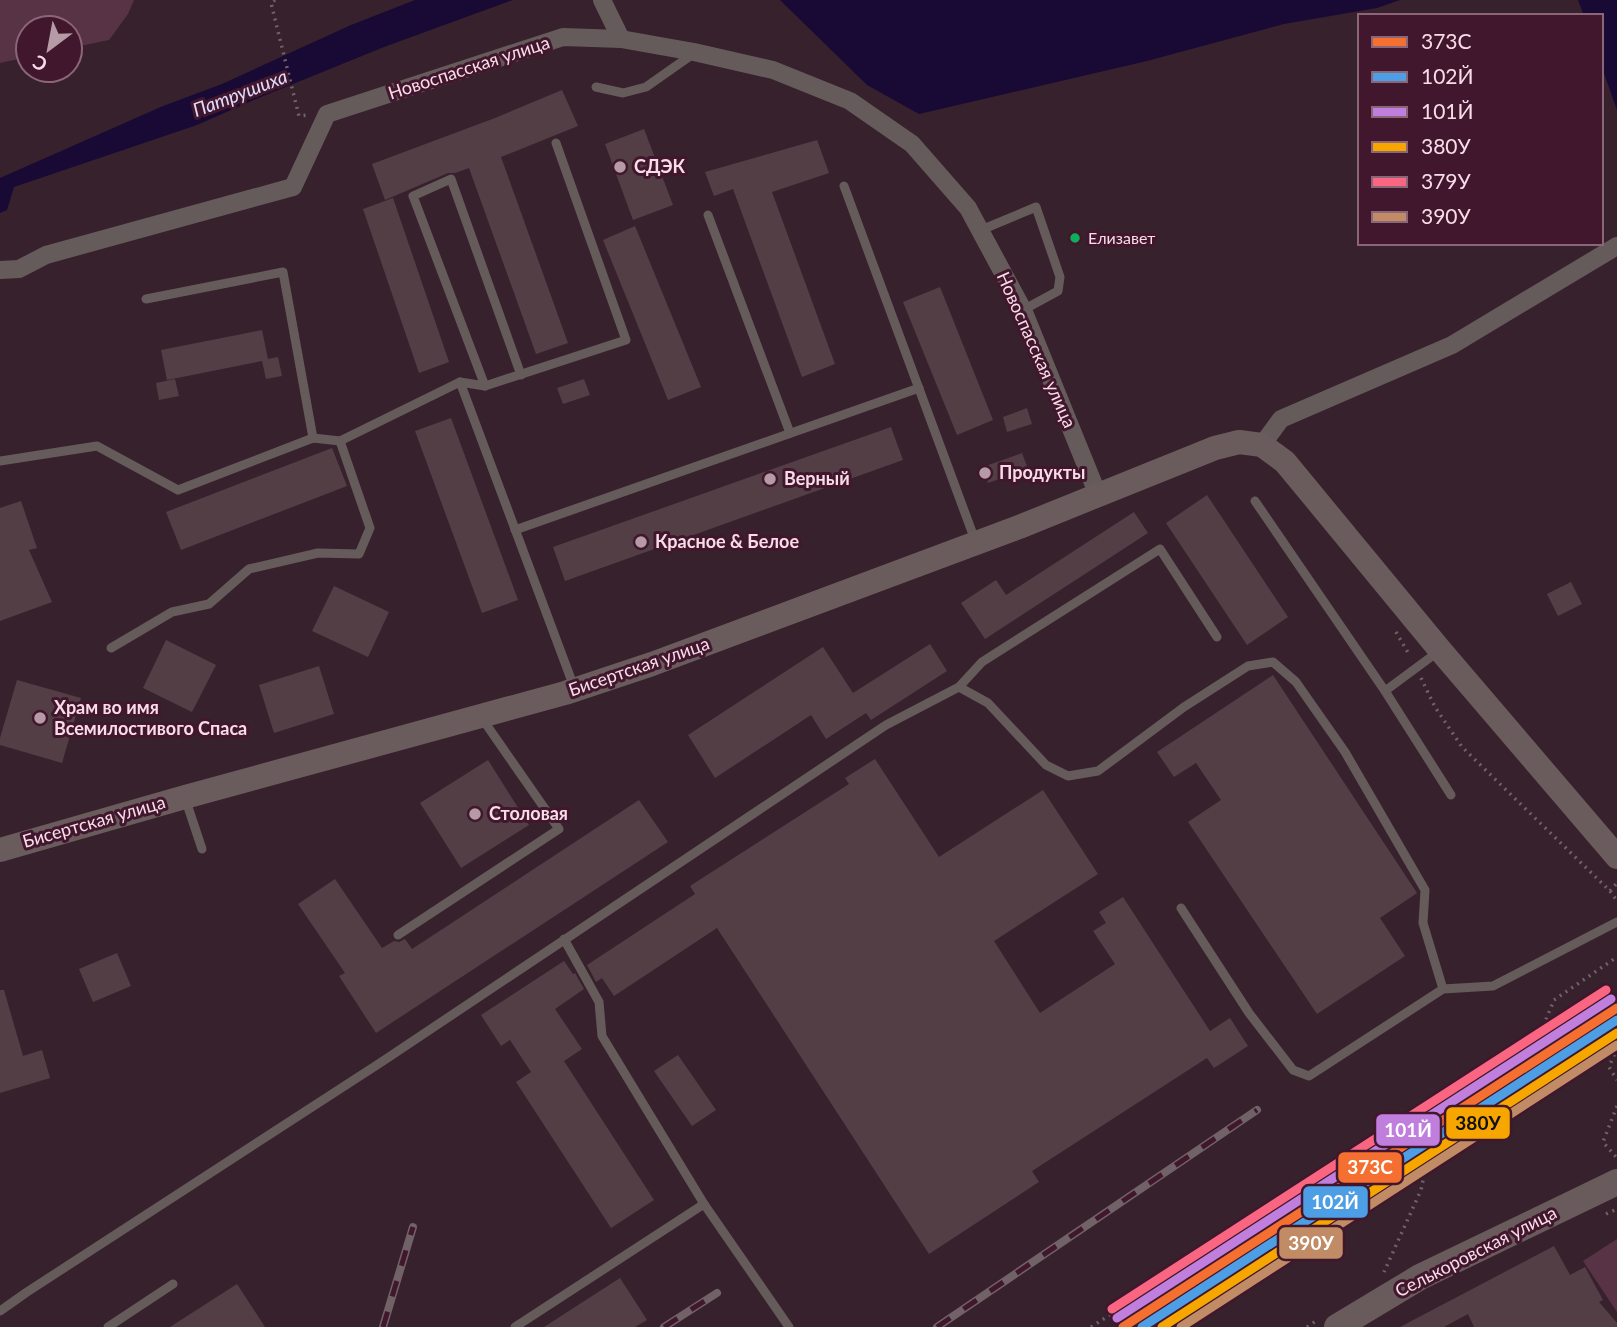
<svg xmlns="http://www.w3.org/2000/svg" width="1617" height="1327" font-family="Lato,sans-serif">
<rect width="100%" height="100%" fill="#37212c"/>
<!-- green -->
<g fill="#583345">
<polygon points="0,0 134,0 128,14 109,40 70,48 70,28 28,28 28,57 0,63"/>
<polygon points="1617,1239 1617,1312 1583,1261"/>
</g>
<!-- water -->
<g fill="#190a35">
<polygon points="415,0 513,0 384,47 256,99 197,125 14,187 7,210 0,213 0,178 163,106 222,84 351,25"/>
<polygon points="780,0 1400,0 1377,8 1284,24 1147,61 919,114 867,85"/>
<polygon points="1578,0 1617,0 1617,110 1601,65 1601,16 1584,16"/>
</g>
<!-- building -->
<g fill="#543e46">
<polygon points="562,90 578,126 501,157 568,343 536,354 469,168 455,173 448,173 385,200 372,164 495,118"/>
<polygon points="644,129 673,205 633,220 605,144"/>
<polygon points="817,140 829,173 772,192 835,364 802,377 733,189 714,196 705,172"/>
<polygon points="393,198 449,362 419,373 363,209"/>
<polygon points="635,226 701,387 668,400 603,240"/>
<polygon points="940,287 993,420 957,435 903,302"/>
<polygon points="262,330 268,359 278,357 282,376 266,379 262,361 167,380 161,350"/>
<polygon points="175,379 179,396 159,400 156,383"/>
<polygon points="584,379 590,395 563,404 557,388"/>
<polygon points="1027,408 1032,424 1007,432 1003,417"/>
<polygon points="451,418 518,600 482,613 415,431"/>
<polygon points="891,427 903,460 565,581 553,547"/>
<polygon points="332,448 347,486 181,550 166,512"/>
<polygon points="1022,453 1028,469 988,483 983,467"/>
<polygon points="1207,495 1288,617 1247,645 1166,523"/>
<polygon points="21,501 37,548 29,550 52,602 0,621 0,508"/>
<polygon points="1134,512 1148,533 985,639 961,603 996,580 1006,595"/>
<polygon points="1571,582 1582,604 1558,616 1547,594"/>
<polygon points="334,586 389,612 368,657 312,631"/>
<polygon points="166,640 216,665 192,712 143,688"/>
<polygon points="930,644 947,671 871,720 866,713 826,739 811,715 715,778 688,735 823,647 853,693"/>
<polygon points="319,666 334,714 274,733 259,685"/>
<polygon points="1273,675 1417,893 1380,918 1405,956 1317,1014 1188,822 1221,800 1196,763 1174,777 1157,752"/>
<polygon points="17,680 81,698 62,763 0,745 0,738"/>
<polygon points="875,759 939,857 1043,790 1098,874 994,941 1040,1013 1115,964 1093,931 1106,923 1099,912 1123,897 1210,1031 1230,1018 1248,1046 1214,1068 1207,1058 1032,1171 1039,1182 929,1254 717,928 614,996 602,978 596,982 587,965 695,894 690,886 849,784 845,778"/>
<polygon points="488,760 529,825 461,868 420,803"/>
<polygon points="639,800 668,842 376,1033 339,976 345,973 298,904 335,879 382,948 394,941 399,942 405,939 412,949"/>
<polygon points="117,953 131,986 93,1002 79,969"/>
<polygon points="564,961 573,974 575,973 584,989 555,1009 582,1049 564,1061 654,1200 611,1228 516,1082 531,1072 510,1040 501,1046 481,1015"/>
<polygon points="0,990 4,990 23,1056 42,1050 50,1078 0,1093"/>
<polygon points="678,1055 716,1110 692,1126 654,1071"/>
<polygon points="1554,1246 1570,1275 1585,1267 1603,1300 1599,1302 1617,1323 1617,1327 1474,1327 1468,1314 1444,1327 1400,1327"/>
<polygon points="620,1278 647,1320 635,1327 544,1327"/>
<polygon points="237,1284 265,1327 170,1327"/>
</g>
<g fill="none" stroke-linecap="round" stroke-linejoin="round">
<!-- path -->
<g stroke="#6f6365" stroke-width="3.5" stroke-dasharray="2 5" stroke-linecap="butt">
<polyline points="275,0 271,3 299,116 308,115"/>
<polyline points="1396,632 1410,656"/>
<polyline points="1421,678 1435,707 1462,747 1610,891 1617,901"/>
<polyline points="1610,891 1617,883"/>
<polyline points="1617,1048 1609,1067 1617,1080"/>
<polyline points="1617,1106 1603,1142 1617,1158"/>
<polyline points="1432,1110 1542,1029 1554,1000 1617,957"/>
<polyline points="1606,1214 1617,1209"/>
<polyline points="1091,1327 1432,1110 1434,1127 1421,1190 1384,1272"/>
<polyline points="1307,1327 1316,1321"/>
</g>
<!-- lane -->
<g stroke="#665b5b" stroke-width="9">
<polyline points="596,87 623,93 646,87 693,54"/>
<polyline points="844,186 975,540"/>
<polyline points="708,215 790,433"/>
<polyline points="981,230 1036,207 1060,277 1058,291 1023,310"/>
<polyline points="146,299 283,272 313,438"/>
<polyline points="460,382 485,386 626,340 556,143"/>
<polyline points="485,386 413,196 451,179 521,375"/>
<polyline points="0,461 97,446 178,490 313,438 340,441 460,382 574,687"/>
<polyline points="1255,501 1385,691 1451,795"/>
<polyline points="515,530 919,388"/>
<polyline points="111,648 172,612 209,604 249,569 318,553 359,554 370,528 340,441"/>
<polyline points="959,687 982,662 1160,549 1217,637"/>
<polyline points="1385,691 1439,651"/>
<polyline points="185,798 202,849"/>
<polyline points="1181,908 1249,1013 1293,1070 1309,1076 1443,989 1493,986 1617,922"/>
<polyline points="398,935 559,829 481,717"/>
<polyline points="704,1204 789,1327"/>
<polyline points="0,1311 27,1292 383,1061 886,725 959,687 988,703 1046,765 1068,776 1098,771 1184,707 1248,666 1273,662 1296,682 1345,752 1425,890 1423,923 1443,989"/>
<polyline points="108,1327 173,1284"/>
<polyline points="515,1327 704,1204 602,1036 599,1002 564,939"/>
</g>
<!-- street -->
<g stroke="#665b5b" stroke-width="18">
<polyline points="602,0 621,39"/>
<polyline points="0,270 19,269 46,255 293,187 327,114 563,37 621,39 694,52 773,70 850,101 912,144 968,208 1023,310 1098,495"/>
<polyline points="1262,445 1281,419 1452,345 1617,246"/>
</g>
<!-- secondary -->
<polyline stroke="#6a5c5d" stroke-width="24" points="0,850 185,797 565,693 652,664 1019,527 1215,448 1239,442 1262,445 1285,462 1440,650 1617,857"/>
<!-- primary -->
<polyline stroke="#695a5c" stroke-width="26" points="1337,1327 1420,1277 1617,1182"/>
<defs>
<g id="rail">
<polyline points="383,1327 413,1227"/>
<polyline points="664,1327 717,1293"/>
<polyline points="937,1327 1257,1110"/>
</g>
</defs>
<!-- rail casing -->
<use href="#rail" stroke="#716267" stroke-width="8"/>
<!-- rail -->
<use href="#rail" stroke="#41172d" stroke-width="5" stroke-dasharray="16" stroke-linecap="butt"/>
<defs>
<polyline id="rail-1" points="1123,1327 1617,1008"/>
<polyline id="rail-2" points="1142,1327 1617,1020"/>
<polyline id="rail-3" points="1117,1318 1611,999"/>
<polyline id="rail-4" points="1162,1327 1617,1033"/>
<polyline id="rail-5" points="1112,1309 1606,990"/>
<polyline id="rail-6" points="1181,1327 1617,1045"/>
</defs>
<!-- rail-1 casing -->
<use href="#rail-1" stroke="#41172d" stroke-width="14"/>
<!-- rail-2 casing -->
<use href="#rail-2" stroke="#41172d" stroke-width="14"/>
<!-- rail-3 casing -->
<use href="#rail-3" stroke="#41172d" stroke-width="14"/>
<!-- rail-4 casing -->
<use href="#rail-4" stroke="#41172d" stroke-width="14"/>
<!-- rail-5 casing -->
<use href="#rail-5" stroke="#41172d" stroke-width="14"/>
<!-- rail-6 casing -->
<use href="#rail-6" stroke="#41172d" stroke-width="14"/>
<!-- rail-1 -->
<use href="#rail-1" stroke="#f46f30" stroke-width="9"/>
<!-- rail-2 -->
<use href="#rail-2" stroke="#4d9ee5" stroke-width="9"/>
<!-- rail-3 -->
<use href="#rail-3" stroke="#c07fdc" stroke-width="9"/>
<!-- rail-4 -->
<use href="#rail-4" stroke="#f7a600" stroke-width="9"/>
<!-- rail-5 -->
<use href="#rail-5" stroke="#fa6682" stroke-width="9"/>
<!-- rail-6 -->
<use href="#rail-6" stroke="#c18c65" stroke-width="9"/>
</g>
<!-- markers -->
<g fill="#b69ba7" stroke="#41172d" stroke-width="2.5">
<circle cx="620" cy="167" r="7"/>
<circle cx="985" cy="473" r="7"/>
<circle cx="770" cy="479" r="7"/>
<circle cx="641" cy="542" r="7"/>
<circle cx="40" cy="718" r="7"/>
<circle cx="475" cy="814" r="7"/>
</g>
<circle fill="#0daf5c" stroke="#41172d" stroke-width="2.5" cx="1075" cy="238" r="6"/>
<g text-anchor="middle" stroke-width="6" stroke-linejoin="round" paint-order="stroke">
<!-- bus labels -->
<g font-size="16" fill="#fadce9" stroke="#41172d" text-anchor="start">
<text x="1088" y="244">Елизавет</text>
</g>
<!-- street labels -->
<g font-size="18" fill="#fadce9" stroke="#41172d">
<text transform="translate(469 68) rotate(-18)" y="6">Новоспасская улица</text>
<text transform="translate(1036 350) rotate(66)" y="6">Новоспасская улица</text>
<text transform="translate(639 667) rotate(-19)" y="6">Бисертская улица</text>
<text transform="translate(94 822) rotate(-16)" y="6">Бисертская улица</text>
<text transform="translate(1476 1252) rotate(-27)" y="6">Селькоровская улица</text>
</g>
<!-- poi labels -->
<g font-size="18" font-weight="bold" fill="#fadce9" stroke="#41172d" text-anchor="start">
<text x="634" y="173">СДЭК</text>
<text x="999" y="479">Продукты</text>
<text x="784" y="485">Верный</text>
<text x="655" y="548">Красное &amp; Белое</text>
<text x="54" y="714">Храм во имя<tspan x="54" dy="21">Всемилостивого Спаса</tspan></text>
<text x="489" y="820">Столовая</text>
</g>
<!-- water labels -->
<g font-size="19" font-style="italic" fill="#e0ddfe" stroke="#41172d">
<text transform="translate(240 93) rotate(-21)" y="7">Патрушиха</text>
</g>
</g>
<g stroke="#41172d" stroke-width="2.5">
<rect x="1445" y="1106" width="66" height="34" rx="7" fill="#f7a600"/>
<rect x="1375" y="1113" width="66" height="34" rx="7" fill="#c07fdc"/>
<rect x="1337" y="1151" width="66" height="33" rx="7" fill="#f46f30"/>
<rect x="1302" y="1185" width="67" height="34" rx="7" fill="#4d9ee5"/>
<rect x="1278" y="1226" width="66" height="34" rx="7" fill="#c18c65"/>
</g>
<g font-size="19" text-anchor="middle" font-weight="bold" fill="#fff">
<text x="1408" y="1137">101Й</text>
<text x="1370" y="1174">373C</text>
<text x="1335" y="1209">102Й</text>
<text x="1311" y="1250">390У</text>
</g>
<g font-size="19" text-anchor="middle" font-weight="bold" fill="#111">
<text x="1478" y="1130">380У</text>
</g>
<!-- legend -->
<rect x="1358" y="14" width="245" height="231" fill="#41172d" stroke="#8b6678" stroke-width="2"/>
<rect x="1372" y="37" width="35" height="10" fill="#f46f30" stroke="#8b6678" stroke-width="2"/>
<text x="1421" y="49" font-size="21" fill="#fadce9">373C</text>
<rect x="1372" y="72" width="35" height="10" fill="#4d9ee5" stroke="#8b6678" stroke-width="2"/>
<text x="1421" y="84" font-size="21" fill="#fadce9">102Й</text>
<rect x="1372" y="107" width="35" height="10" fill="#c07fdc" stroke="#8b6678" stroke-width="2"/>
<text x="1421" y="119" font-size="21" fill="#fadce9">101Й</text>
<rect x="1372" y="142" width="35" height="10" fill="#f7a600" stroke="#8b6678" stroke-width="2"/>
<text x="1421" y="154" font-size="21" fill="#fadce9">380У</text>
<rect x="1372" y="177" width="35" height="10" fill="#fa6682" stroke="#8b6678" stroke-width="2"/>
<text x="1421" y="189" font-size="21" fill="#fadce9">379У</text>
<rect x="1372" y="212" width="35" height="10" fill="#c18c65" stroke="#8b6678" stroke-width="2"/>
<text x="1421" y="224" font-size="21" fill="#fadce9">390У</text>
<!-- north arrow -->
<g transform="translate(49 49) rotate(212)"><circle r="33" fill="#41172d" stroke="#8b6678" stroke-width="2"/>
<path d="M0-5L12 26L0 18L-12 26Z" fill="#b69ba7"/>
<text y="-10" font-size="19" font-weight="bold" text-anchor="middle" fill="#fadce9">С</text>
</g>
</svg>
